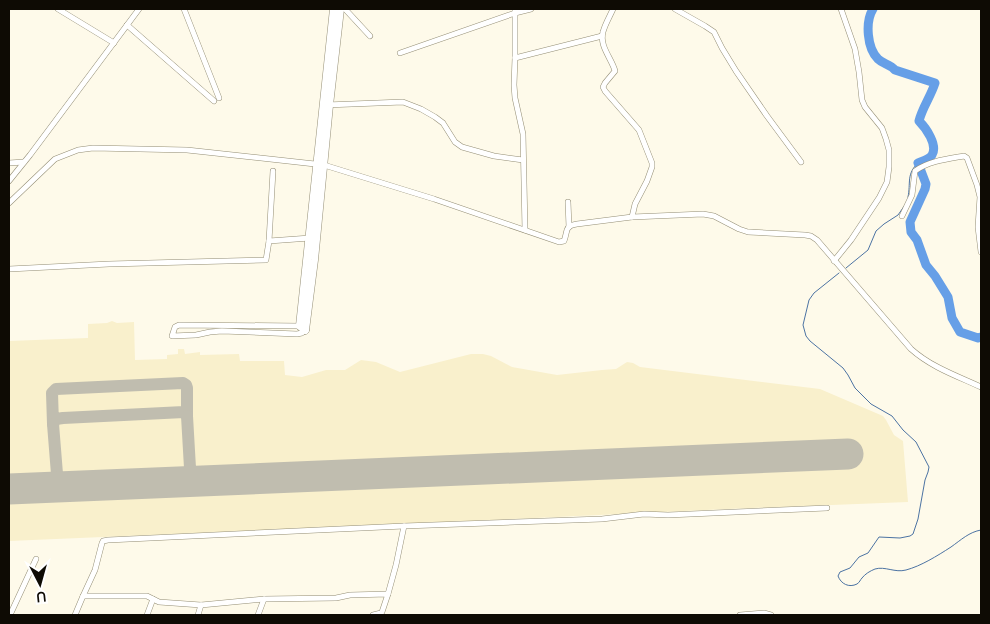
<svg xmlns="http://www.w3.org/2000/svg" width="990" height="624" font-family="Manrope,sans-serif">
<rect width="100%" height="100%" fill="#fefaea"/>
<!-- built -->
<polygon fill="#f9f0cc" points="112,321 117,323 134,322 135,360 167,359 167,355 178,354 178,349 184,349 185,354 200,352 200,355 239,354 240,361 284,361 285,375 302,377 326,370 345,370 361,360 376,362 400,372 471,354 483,354 491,356 512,367 557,375 602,370 616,369 627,362 633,363 640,367 820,389 883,416 886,420 894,435 903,441 908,502 728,509 385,525 9,541 9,341 88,338 88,324 107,323"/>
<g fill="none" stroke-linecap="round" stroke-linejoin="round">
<!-- stream -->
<g stroke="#4c73a3" stroke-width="1">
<path d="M908,197C911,183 906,174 918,163"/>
<polyline points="846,268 868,250 876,231 884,224 898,215 905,205"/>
<path d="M839,273L814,293L809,300L803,325L806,336L810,341L843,368L848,375L855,388L871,404L892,416L903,430L916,442L929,467L928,472L925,480L918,519L913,534L910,536L900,538L879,537L868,553L859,557L850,568L840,572L838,576C841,584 849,588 857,584C860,582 860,580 862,578C865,574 870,571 875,569C885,566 895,573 906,570C921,566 937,556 951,547C961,540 969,532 981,530"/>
</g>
<!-- river -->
<path stroke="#669fe7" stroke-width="9" d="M873,9C865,22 867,48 878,59C883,64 890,64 895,70L935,83C931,96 922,108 919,121C926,128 938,145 932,155C930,159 922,161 918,163L926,184L925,189L910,222L911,232L917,240L926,265L935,276L948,297L952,318L960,332L978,338L981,337"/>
<!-- taxiway -->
<g stroke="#c0bdaf" stroke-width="12">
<polygon points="183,383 186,385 187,388 187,416 184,412 63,418 56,419 53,424 52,393 56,389"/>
<polyline points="190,468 196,477 205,481"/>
<polyline points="57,474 61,481 70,486"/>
<polyline points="176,482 186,477 190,468 187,416"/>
<polyline points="44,487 53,483 57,474 53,424"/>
</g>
<!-- runway -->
<polyline stroke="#c0bdaf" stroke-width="31" points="9,489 848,454"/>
<defs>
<g id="minor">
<polyline points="58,9 114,43"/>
<polyline points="184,9 219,98"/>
<polyline points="345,9 370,36"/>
<polyline points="515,9 515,58 514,85 515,98 523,134 525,230"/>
<path d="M613,9C610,16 605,24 603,32C599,46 612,59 615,71L605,83L603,87L605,91L639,130L652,163V167L647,181L635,204L632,217"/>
<polyline points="675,9 705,26 714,32 722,48 736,71 767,116 801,162"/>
<polyline points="127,25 214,101"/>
<polyline points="400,53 515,13 531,9"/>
<polyline points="515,58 602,36"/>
<polyline points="326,105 403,102 421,109 435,117 443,123 455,142 462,147 494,156 523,160"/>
<polyline points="9,163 24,162"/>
<polyline points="9,181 30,155 139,9"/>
<polyline points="568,202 569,227"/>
<path d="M9,203L55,159L78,150L93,148L187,150L324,165L434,199L559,242L564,241C568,231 564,226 577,224L632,217L703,214L714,216L739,229L748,232L805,235L811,236L817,240L911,349C931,367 957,376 981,387"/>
<path d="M902,216L912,195L915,171C929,161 947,159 964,156L967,158L977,185L980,197L978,227L981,252"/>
<polyline points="269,241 310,238"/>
<polyline points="834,261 851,240 879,198 887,182 889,167 889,150 886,139 882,128 865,107 862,100 859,72 855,49 841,9"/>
<polyline points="9,269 109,264 266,260 269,241 273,171"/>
<polyline points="300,326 179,325 175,327 172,336 196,335 210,332 222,331 297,334 302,333 305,330"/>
<polyline points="388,594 396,565 404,526"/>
<polyline points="83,596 95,570 102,543 103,541 108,540 404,526 602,519 644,514 668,515 827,508"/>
<polyline points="10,615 36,559"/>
<polyline points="75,615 83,596 147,596 159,602 201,605 264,599"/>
<polyline points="147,615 153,599"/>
<polyline points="198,615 201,605"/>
<polyline points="258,615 264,599 336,598 350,595 388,594 382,612 381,613 373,615"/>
<polyline points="740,615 764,613 771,615"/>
</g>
<g id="highway">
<polyline points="305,330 300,326 334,9"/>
<polyline points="305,330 314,260 329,105 340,9"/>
</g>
</defs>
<!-- minor casing -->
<use href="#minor" stroke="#948e75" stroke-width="6"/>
<!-- highway casing -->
<use href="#highway" stroke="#948e75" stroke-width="9"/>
<!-- minor -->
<use href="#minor" stroke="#fff" stroke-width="5"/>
<!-- highway -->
<use href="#highway" stroke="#fff" stroke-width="8"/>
</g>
<!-- border -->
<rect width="990" height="624" fill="none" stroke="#0e0b04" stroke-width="20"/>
<!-- north arrow -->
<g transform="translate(40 584) rotate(174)" stroke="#ffffff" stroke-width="4" paint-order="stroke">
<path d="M0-4L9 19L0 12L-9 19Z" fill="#0e0b04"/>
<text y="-8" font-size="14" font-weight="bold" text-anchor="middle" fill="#0e0b04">U</text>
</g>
</svg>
